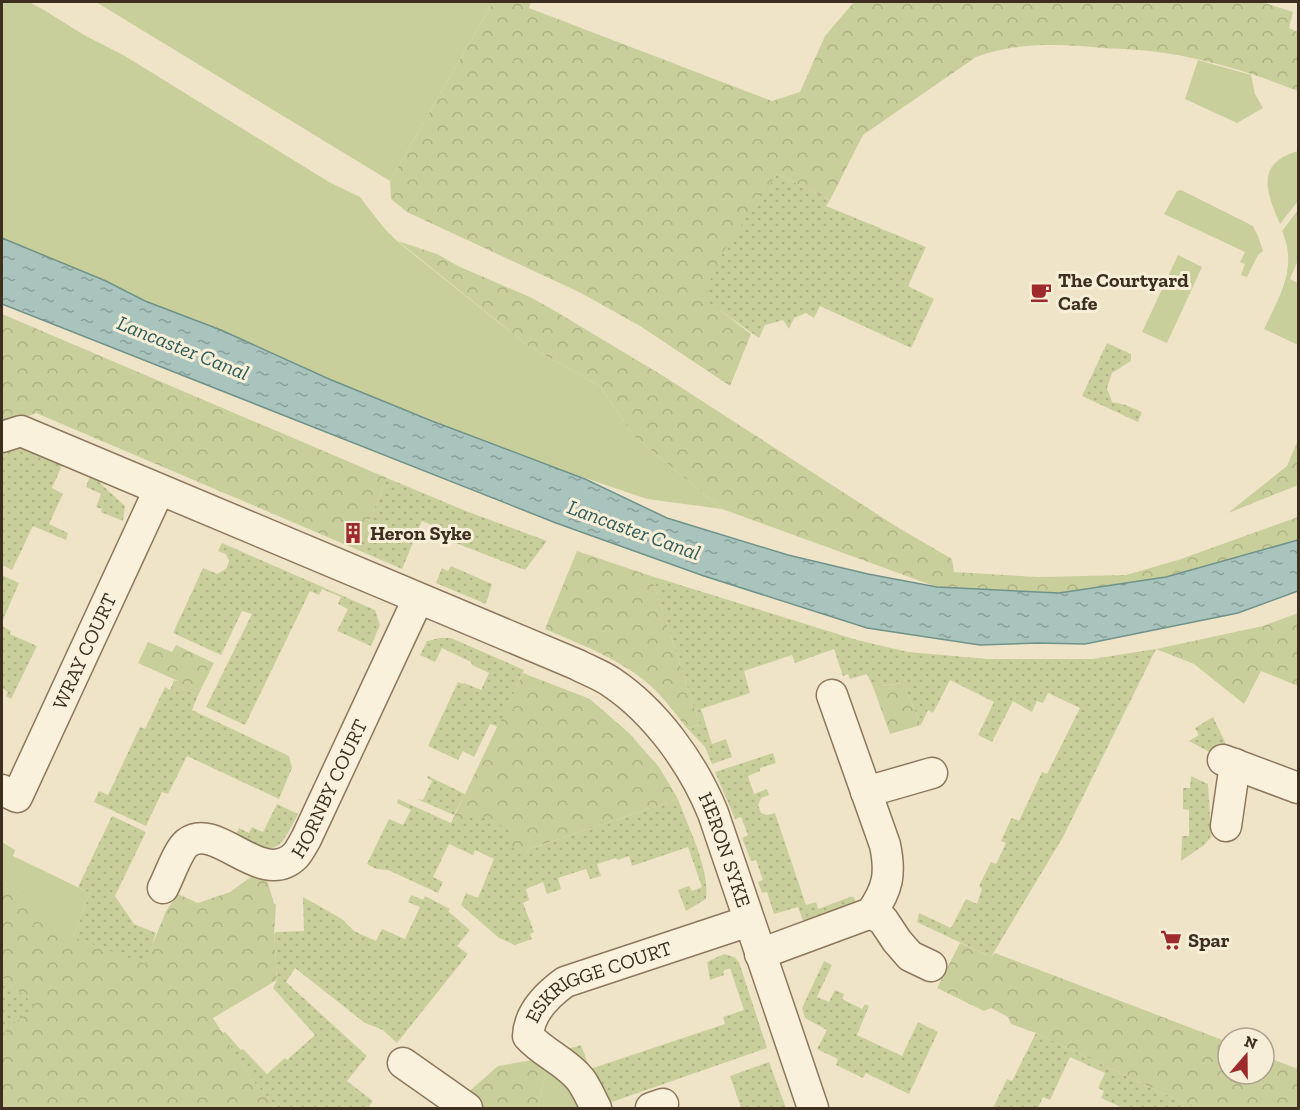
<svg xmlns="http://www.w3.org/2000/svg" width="1300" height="1110" font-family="'Zilla Slab',serif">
<defs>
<pattern id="forest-crowns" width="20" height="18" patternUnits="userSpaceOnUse" patternTransform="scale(1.5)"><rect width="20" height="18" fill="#c9cf9b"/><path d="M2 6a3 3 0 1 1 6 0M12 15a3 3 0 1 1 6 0" fill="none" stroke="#aeb285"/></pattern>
<pattern id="garden-dots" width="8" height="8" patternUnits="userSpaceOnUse" patternTransform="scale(1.5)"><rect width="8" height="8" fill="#c9cf9b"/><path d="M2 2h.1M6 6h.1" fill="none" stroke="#aeb285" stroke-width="1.8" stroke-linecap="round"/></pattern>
<pattern id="water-ripples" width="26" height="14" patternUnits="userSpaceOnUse" patternTransform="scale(1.5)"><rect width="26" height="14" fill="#a9c4bc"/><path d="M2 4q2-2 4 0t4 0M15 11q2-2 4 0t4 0" fill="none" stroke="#8ba098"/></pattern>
</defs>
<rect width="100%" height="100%" fill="#f0e4c8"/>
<!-- grass -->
<g fill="#c9cf9b">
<polygon points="2,2 29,2 44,10 84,35 125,56 329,182 360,197 384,228 397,241 527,345 600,386 633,435 722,509 647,499 532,460 329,379 257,346 145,301 106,281 2,238"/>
<polygon points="96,2 493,2 390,181"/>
<polygon points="1198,60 1251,75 1255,94 1263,108 1237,123 1185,99"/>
<path d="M1298,151V201L1280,224C1266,192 1255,163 1298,151Z"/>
<polygon points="1181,190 1253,226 1258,236 1263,251 1258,255 1247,277 1241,275 1245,264 1240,262 1245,252 1164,214 1177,191"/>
<path d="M1298,210V260L1290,279L1298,283V345L1264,329C1280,295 1298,268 1282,231Z"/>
<polygon points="1178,255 1202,267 1167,343 1142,332"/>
<polygon points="2,842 15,850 13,856 90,893 73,937 2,880"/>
<polygon points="555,1069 587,1108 538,1108 546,1071"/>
</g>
<!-- forest -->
<g fill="url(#forest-crowns)">
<path d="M493,2H531L529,8L772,101L800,92L825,36L854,2H1262L1293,12L1289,28L1298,32V91C1258,75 1214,61 1171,54C1148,50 1125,49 1103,48C1060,44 1016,42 976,57L863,135L830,200L777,174L708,301L751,334L730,386L640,326L581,293L407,212L391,199L390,181Z"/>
<polygon points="398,241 437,254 458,266 530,297 555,311 665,377 897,527 952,559 954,572 1038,577 1126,575 1178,560 1298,517 1298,540 1166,577 1059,593 937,587 722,509 633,435 600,386 527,345"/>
<polygon points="2,314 387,478 358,550 36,413 2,426"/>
<polygon points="1298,440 1298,485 1228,513 1287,466"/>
<path d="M577,551L651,576L700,725L687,728C676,715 666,700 654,689C624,660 583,646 545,629Z"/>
<polygon points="1298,613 1298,686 1261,671 1244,704 1194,664 1156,649 1263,626"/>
<polygon points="148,642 172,652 176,645 214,663 198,695 177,686 178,681 138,663"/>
<polygon points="523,673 590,699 629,733 659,767 678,799 529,849 527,853 451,823"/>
<polygon points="903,683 921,725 890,734 873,687"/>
<polygon points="255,874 267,879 274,904 276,904 274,934 277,980 213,1018 253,1081 278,1108 2,1108 2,1034 34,1005 2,977 2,880 73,936 145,963 166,911 178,894 198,903 230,892"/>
<polygon points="960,943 991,957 995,953 1228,1042 1228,1074 1264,1074 1264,1056 1298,1069 1298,1108 1194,1108 1036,1033 1011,1024 1008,1017 991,1008 984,1011 937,988"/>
<polygon points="532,1060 546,1071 538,1108 485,1108 465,1095 498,1066"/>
</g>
<!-- garden -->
<g fill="url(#garden-dots)">
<polygon points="777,174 830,200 826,206 926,247 908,286 934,299 911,348 820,306 814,318 806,313 794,318 789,329 783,320 765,325 759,338 707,301 708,286 723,252"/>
<polygon points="1107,343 1131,354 1131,361 1112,373 1107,388 1112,402 1126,405 1142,412 1138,422 1082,396"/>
<polygon points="21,446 44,449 100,475 98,481 125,506 123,521 101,512 102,509 96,507 101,494 86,487 91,473 64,461 52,488 63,494 49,524 68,533 66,540 33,526 12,570 2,565 2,452"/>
<polygon points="387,478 466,511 547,541 525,570 453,542 456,535 422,521 402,569 358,550"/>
<polygon points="222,543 375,610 380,625 371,646 337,631 348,609 338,604 341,597 322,589 319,595 310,591 245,725 206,707 252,614 242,611 221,655 173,633 203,568 217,574 226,569 229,561 226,554 218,551"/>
<polygon points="451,566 492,584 486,604 436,583 442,568 448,571"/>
<polygon points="2,575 19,583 2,622"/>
<polygon points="651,576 857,640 908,652 988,659 1092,659 1156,649 1063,837 991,957 917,922 919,913 951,928 966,899 977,904 982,889 979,886 991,862 996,864 1006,843 1001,841 1011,819 1012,818 1019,821 1042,772 1047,774 1080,708 1048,693 1043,703 1037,701 1032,712 1013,701 992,742 978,735 994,702 950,680 933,713 928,710 921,725 903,683 873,687 867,674 850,679 848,674 843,676 834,649 795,663 792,655 744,671 750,693 701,709 712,744 726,739 732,757 712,764 705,747 687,728 700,725"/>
<polygon points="2,626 11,631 10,634 37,646 11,699 6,696 8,692 2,688"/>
<polygon points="440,638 451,638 524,670 498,727 490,724 474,757 463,751 458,760 428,746 458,682 463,684 464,683 481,690 489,673 472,665 471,662 442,648 435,662 420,655 427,641"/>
<polygon points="174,680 178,682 177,686 198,695 192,710 289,756 292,768 279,799 187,756 168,794 162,792 146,826 94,802 99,791 108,795 140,727 145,729 165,687 170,690"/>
<polygon points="1213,717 1226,744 1211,753 1189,741 1199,735 1195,728"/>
<polygon points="773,753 776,763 760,768 760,771 748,776 754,794 767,789 769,795 761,798 758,805 761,813 767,815 775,813 806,905 816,902 818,909 853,896 859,908 803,921 798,907 774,914 767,892 762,893 758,882 763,880 756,860 751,861 742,838 748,835 741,817 735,819 715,772"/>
<polygon points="428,776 465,794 454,815 417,799 423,800 432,781 427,778"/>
<polygon points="1191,776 1208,784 1211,837 1204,845 1181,861 1182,836 1189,836 1189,810 1183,809 1183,788 1190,788"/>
<path d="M398,799L451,823L478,814L508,829L512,846L527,853L529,849L678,799C688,827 710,869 706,899L686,911L678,890L689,886L692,891L702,887L688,847L632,866L629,856L618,860L616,858L597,864L601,876L590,879L586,869L558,878L561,889L547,894L543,882L526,889L529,900L523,903L534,932L530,934L532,939L515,945L499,938L461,905L466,893L478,898L494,859L475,850L473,855L449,844L433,877L443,882L438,893L388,870L376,869L367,864L389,819L403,825L411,810L397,803Z"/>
<path d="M277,804L298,814C277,855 277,854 235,837L239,828L249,833L252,827L263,832Z"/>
<polygon points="112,816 146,832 115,896 134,924 156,933 146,964 73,937 90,893 78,887"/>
<polygon points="411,895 423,900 425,896 450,909 448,911 470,930 457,946 468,954 397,1043 383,1030 365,1023 295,968 286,982 367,1056 347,1081 373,1101 368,1108 278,1108 253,1081 222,1033 225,1032 241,1050 243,1049 267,1074 285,1058 287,1060 315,1035 273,988 277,980 274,934 276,932 304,931 303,897 342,919 354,931 376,941 382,929 405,939 420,907 408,902"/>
<polygon points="724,954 734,957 739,962 767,1048 606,1104 561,1051 581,1045 590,1069 725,1024 723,1017 744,1010 730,968 723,971 724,975 710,980 707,962"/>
<polygon points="824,961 832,965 817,997 829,1002 835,990 844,994 842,999 862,1009 865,1004 869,1006 857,1035 902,1056 918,1022 938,1032 909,1094 866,1073 863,1078 836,1065 838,1059 817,1049 827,1030 805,1018 802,1008"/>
<polygon points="2,977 35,1005 2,1034"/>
<polygon points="1036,1033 1194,1108 1123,1108 1101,1098 1104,1091 1098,1088 1105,1073 1070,1057 1050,1100 1043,1097 1038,1108 993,1108 1007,1079 1012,1081"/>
<polygon points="769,1062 786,1108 741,1108 730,1076"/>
</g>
<!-- water -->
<polygon fill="url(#water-ripples)" stroke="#6f938a" stroke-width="1.5" points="2,238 106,281 145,301 221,330 329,379 432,421 585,479 667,518 788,555 868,574 937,587 1059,593 1166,577 1298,540 1298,591 1238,613 1085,644 1038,643 980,645 867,628 704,576 556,523 2,304"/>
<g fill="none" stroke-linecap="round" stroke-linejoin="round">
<defs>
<g id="street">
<path id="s1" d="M2,437L21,431L578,665C589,671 601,675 611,682C656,712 693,764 713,813L813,1108"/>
<polyline points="1223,760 1298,788"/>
<path id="s2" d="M2,790L17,797L159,490"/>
<polyline points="866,792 932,773"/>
<polyline points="1226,826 1235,764"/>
<path id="s3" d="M163,888C169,877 178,850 187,843C217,820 262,890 296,855C300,850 303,844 306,839L418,599"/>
<polyline points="871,913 883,920 897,941 910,956 931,966"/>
<path d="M760,954L871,913C888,889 891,874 885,845L832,695"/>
<polyline points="403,1063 467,1108"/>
<path id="s4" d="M596,1108C591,1099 587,1088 580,1079C565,1061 543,1053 528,1036C529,1013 547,995 565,982L749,921"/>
<polyline points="651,1108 663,1104"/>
</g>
</defs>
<!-- street casing -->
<use href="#street" stroke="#8d765c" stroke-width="33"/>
<!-- street -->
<use href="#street" stroke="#faf1dc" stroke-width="30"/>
</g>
<!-- icons -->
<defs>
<symbol id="cafe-bare" viewBox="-9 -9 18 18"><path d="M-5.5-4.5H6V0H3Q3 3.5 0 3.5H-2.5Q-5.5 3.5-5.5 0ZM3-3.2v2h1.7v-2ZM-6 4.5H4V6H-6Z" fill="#9e2a2b" stroke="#f7eed8" stroke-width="2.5" paint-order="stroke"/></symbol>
<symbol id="building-bare" viewBox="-9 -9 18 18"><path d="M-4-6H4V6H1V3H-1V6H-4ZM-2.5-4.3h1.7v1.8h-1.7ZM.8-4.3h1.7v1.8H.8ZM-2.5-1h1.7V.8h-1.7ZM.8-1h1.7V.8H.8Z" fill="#9e2a2b" stroke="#f7eed8" stroke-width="2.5" paint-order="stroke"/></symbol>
<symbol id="supermarket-bare" viewBox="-9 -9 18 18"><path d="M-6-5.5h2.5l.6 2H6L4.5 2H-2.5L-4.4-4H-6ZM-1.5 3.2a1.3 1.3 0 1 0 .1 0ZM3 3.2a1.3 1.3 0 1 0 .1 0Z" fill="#9e2a2b" stroke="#f7eed8" stroke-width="2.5" paint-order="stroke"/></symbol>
</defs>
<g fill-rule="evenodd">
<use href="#cafe-bare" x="1026" y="277" width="30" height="30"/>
<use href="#building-bare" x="338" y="518" width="30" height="30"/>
<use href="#supermarket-bare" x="1156" y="925" width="30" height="30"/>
</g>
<g text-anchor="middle" stroke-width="6" stroke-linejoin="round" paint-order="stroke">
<!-- poi labels -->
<g font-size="20" font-weight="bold" fill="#3d2e20" stroke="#f7eed8" text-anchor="start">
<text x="1058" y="287">The Courtyard<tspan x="1058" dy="23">Cafe</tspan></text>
<text x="370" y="540">Heron Syke</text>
<text x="1188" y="947">Spar</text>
</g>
<!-- street labels -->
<g font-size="20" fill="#3d2e20" stroke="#f7eed8">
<text dy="7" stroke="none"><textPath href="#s2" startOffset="177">WRAY COURT</textPath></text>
<text dy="7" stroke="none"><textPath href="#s3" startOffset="244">HORNBY COURT</textPath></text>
<text dy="7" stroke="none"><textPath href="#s1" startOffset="868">HERON SYKE</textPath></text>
<text dy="7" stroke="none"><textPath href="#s4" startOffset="198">ESKRIGGE COURT</textPath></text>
</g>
<!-- water labels -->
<g font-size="21" font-style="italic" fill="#2f5d5a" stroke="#f7eed8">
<text transform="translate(183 348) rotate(22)" y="7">Lancaster Canal</text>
<text transform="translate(634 530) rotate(20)" y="7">Lancaster Canal</text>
</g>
</g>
<!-- border -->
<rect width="1300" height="1110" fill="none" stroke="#3d2e20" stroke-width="6"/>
<!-- north arrow -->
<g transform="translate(1246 1056) rotate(20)"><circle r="28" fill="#f7eed8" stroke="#ada18e" stroke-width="1.5"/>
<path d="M0-4.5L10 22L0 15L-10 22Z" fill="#9e2a2b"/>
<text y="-9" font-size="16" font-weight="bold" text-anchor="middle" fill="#3d2e20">N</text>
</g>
</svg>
